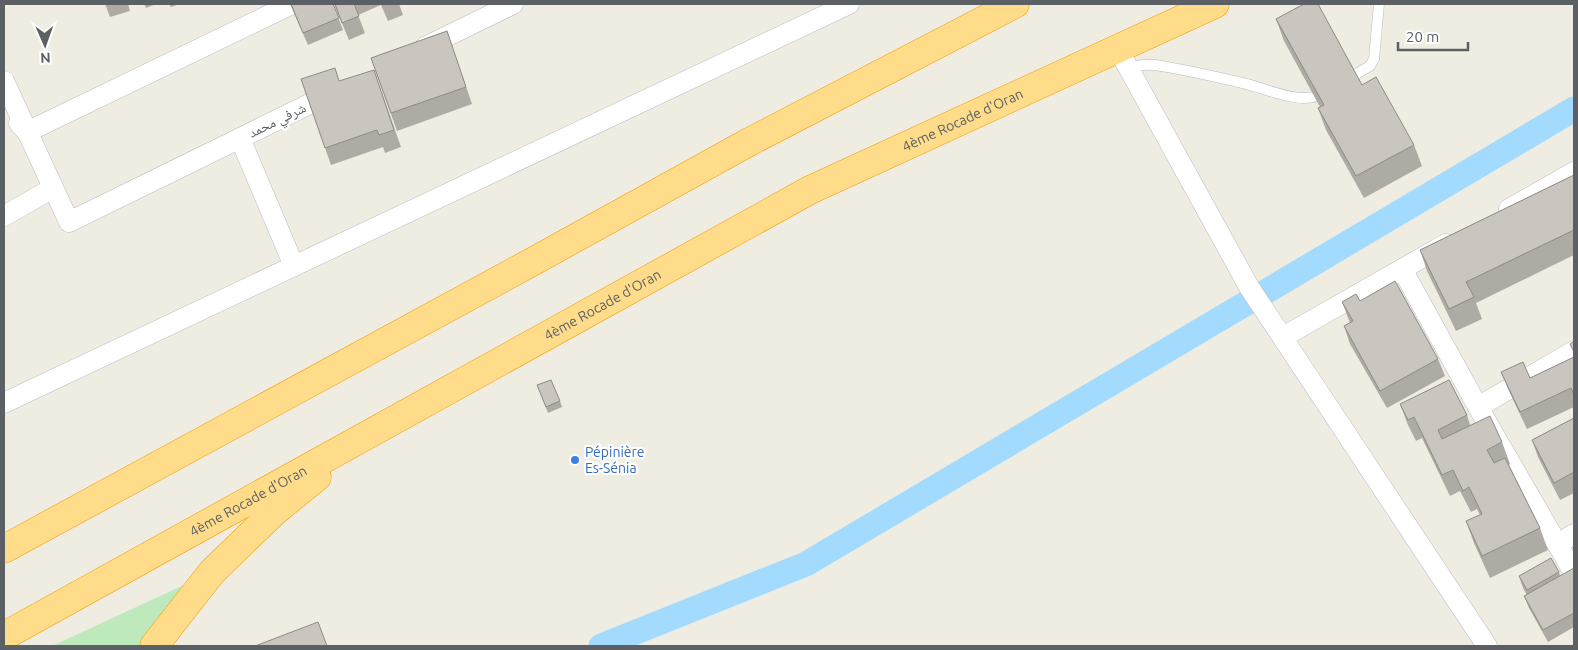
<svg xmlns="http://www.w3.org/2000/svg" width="1578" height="650" font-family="Ubuntu,'Noto Naskh Arabic',sans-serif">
<rect width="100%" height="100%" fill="#efece2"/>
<!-- green -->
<polygon fill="#bee9bc" points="212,572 142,646 52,646"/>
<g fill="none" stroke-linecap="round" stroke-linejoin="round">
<!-- canal -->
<polyline stroke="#a3dbff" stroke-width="25" points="601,646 806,564 1574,109"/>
<defs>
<g id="lane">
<path d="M1128,67C1137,66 1147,64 1155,65C1183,69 1211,76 1238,82C1266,87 1300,108 1327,92"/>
<polyline points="1346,80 1370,66 1374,59 1379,4"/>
</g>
<g id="street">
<polyline points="425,47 513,4"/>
<polyline points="1118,49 1249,287 1487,646"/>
<polyline points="4,81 69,222 334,92"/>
<polyline points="19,123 27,132 292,4"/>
<polyline points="240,138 294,266"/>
<polyline points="1509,209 1574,172"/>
<polyline points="4,216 53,188"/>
<polyline points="1402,269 1478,407 1574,573"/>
<polyline points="1283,337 1446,244"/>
<polyline points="4,403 849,4"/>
<polyline points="1478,407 1574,351"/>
<polyline points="1558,544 1574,534"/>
</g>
<g id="highway">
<polyline points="4,549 532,262 751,141 1015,4"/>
<path id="s1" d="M4,636L810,190L1215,4"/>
<polyline points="154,646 212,572 274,512 317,477"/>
</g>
</defs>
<!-- lane casing -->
<use href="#lane" stroke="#b8bbc0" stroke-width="11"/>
<!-- street casing -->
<use href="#street" stroke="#b8bbc0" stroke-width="21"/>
<!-- highway casing -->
<use href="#highway" stroke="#f29c00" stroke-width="29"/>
<!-- lane -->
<use href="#lane" stroke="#fff" stroke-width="10"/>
<!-- street -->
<use href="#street" stroke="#fff" stroke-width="20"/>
<!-- highway -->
<use href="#highway" stroke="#ffdc8a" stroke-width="28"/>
</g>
<!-- wall -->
<g fill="#aeaaa4">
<polygon points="105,4 128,4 130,11 110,17"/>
<polygon points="144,4 156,4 146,8"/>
<polygon points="169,4 179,4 171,7"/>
<polygon points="290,4 333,4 343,30 308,45"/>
<polygon points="334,4 399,4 403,15 388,21 381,5 358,15 365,33 349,40"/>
<polygon points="1276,19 1362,85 1414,145 1422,166 1364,198 1326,130 1318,108 1320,107 1284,41"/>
<polygon points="447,31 472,104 397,131 371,58"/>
<polygon points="301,79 340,81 380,87 401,147 385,153 383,147 331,165"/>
<polygon points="1574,175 1574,255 1476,303 1482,319 1456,331 1427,271 1420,250"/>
<polygon points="1360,301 1438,359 1445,376 1387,408 1350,344 1344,326 1350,323 1342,302"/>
<polygon points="1574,357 1574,407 1527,429 1508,389 1501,372 1530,378"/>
<polygon points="537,385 560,401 562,407 548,413"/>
<polygon points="1400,404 1467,415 1470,425 1502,442 1510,464 1509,465 1540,528 1548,550 1490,578 1474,543 1466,521 1480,515 1477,509 1471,512 1460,491 1450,496 1422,438 1416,441 1408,425"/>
<polygon points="1574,418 1574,493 1560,500 1538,457 1532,440"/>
<polygon points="1574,568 1574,627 1548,642 1529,608 1524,596 1527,595 1523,588 1519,576 1559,572 1560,576"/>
</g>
<!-- building -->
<g fill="#cac6bf" stroke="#8d8b86">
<polygon points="291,4 333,4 339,18 303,33"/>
<polygon points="335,4 354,4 359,16 342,23"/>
<polygon points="1304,4 1318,4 1362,85 1376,77 1414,145 1356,176 1318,108 1324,105 1276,19"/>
<polygon points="447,31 466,87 391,113 371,58"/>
<polygon points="335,68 339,81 374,70 394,130 379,135 377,130 325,148 301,79"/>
<polygon points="1574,175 1574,230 1466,282 1474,297 1449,309 1420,250"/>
<polygon points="1395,281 1438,359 1380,391 1344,326 1353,321 1342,302 1356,294 1360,301"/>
<polygon points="1574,341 1574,352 1570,344"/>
<polygon points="1574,357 1574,395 1571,388 1520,412 1501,372 1523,362 1530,378"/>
<polygon points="551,380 560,401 546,407 537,385"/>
<polygon points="1449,380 1467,415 1438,430 1442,439 1490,416 1502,442 1487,450 1494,463 1505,458 1540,528 1482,556 1466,521 1482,514 1469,487 1463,491 1453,470 1442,475 1414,417 1408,420 1400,404"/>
<polygon points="1574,418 1574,472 1554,483 1532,440"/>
<polygon points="1551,558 1559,572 1527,590 1519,576"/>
<polygon points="1574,568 1574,613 1543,630 1524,596"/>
<polygon points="318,622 327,646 255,646"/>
</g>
<!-- markers -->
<circle fill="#3f7fe0" stroke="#fff" stroke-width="2" cx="575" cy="460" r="5"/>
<g text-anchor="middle" stroke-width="4.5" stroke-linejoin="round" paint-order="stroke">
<!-- street labels -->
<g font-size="14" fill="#5b6065" stroke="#fff">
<text transform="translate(277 120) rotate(-26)" y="5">شرفي محمد</text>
<text dy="5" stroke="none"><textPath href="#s1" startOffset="1089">4ème Rocade d'Oran</textPath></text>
<text dy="5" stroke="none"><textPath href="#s1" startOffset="684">4ème Rocade d'Oran</textPath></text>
<text dy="5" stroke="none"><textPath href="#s1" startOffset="279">4ème Rocade d'Oran</textPath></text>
</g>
<!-- shop labels -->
<g font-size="14" fill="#366cbe" stroke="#fff" text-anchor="start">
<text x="585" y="457">Pépinière<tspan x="585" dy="16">Es-Sénia</tspan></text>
</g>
</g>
<!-- border -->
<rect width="1578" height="650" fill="none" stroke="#5b6065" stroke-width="10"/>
<!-- north arrow -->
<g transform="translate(45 45) rotate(178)" stroke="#ffffff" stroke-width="4" paint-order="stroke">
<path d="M0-4L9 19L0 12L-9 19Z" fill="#5b6065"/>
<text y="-8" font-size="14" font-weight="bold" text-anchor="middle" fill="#5b6065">N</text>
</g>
<!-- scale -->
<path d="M1398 42v8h70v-8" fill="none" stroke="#5b6065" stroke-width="2.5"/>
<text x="1406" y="42" font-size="15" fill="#5b6065" stroke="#ffffff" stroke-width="4" paint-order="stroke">20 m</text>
</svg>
